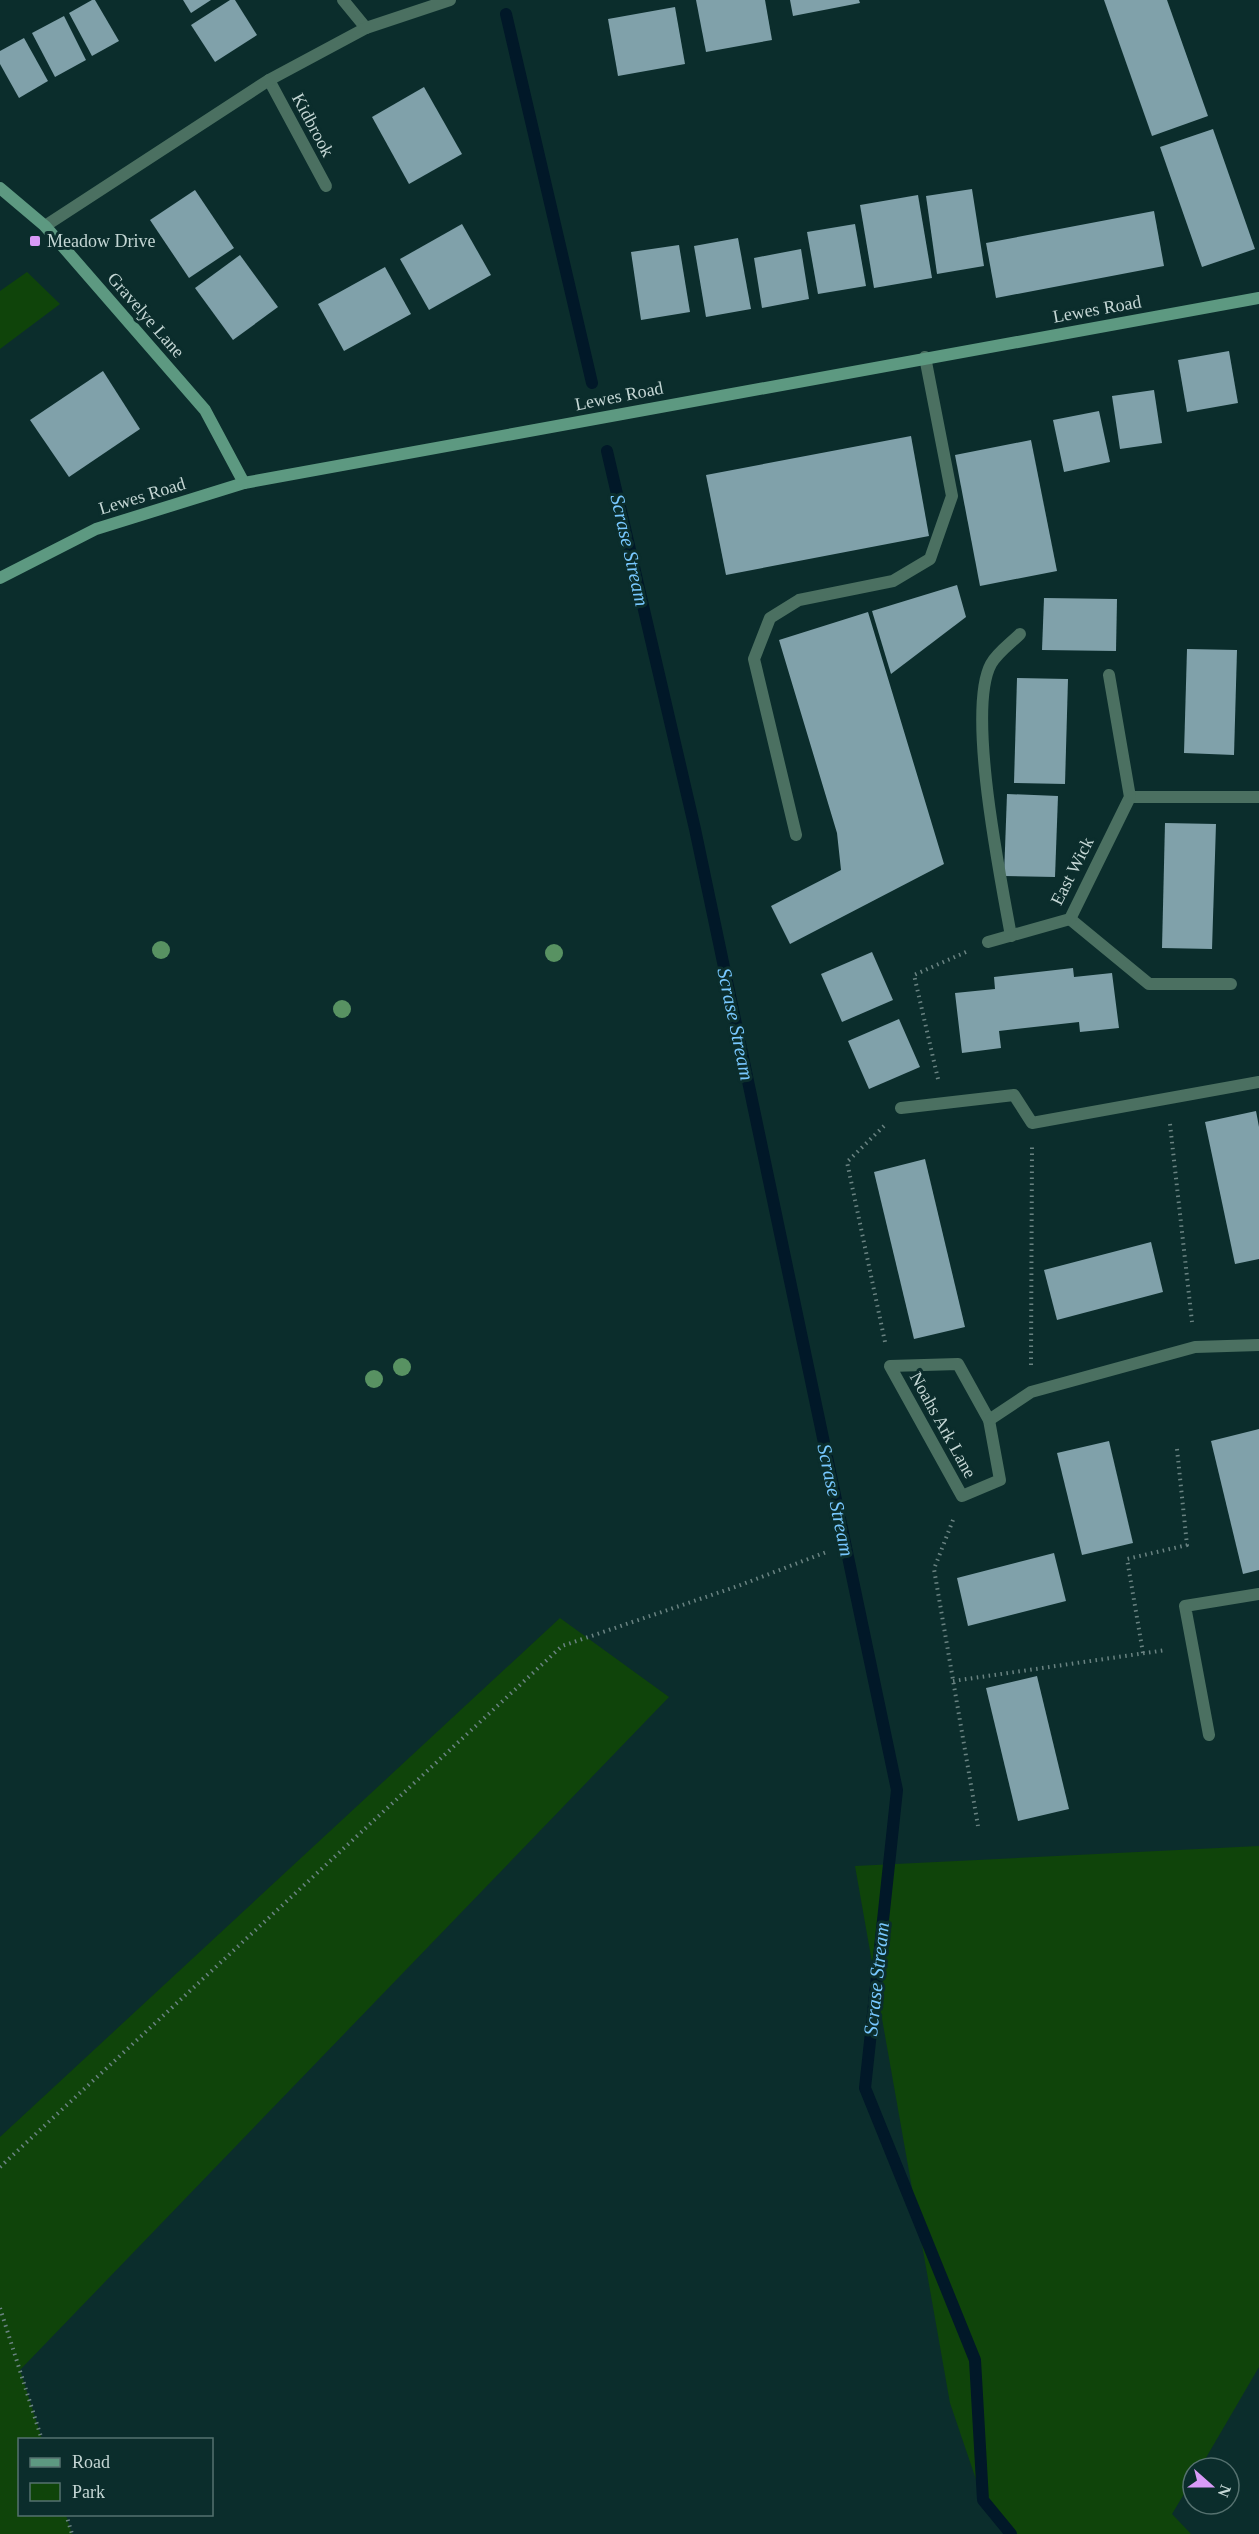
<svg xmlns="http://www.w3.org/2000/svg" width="1259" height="2534" font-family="Georgia,serif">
<rect width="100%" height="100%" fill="#0b2d2c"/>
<!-- green -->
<g fill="#0f440a">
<polygon points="27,272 60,304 0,349 0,291"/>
<polygon points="560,1618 669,1697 20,2370 42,2439 20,2440 20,2514 66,2515 72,2534 0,2534 0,2137"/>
<polygon points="1259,1846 1259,2367 1200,2468 1193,2468 1193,2479 1172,2514 1191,2534 1005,2534 983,2500 950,2403 855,1866"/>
</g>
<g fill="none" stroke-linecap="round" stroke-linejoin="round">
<!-- stream -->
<g stroke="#011828" stroke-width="12">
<polyline points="506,14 592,383"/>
<polyline points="607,451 695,829 897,1790 865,2088 975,2360 983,2500 1011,2534"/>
</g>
</g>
<!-- building -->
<g fill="#80a1aa">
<polygon points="92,0 95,0 119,41 92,56 69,13"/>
<polygon points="183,0 211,0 191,13"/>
<polygon points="230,0 235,0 257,35 215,62 191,25"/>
<polygon points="696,0 765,0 772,40 706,52"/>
<polygon points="790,0 859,0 860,3 793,16"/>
<polygon points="1104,0 1167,0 1208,116 1152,136"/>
<polygon points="675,7 685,64 618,76 608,19"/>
<polygon points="64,16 86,60 55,77 32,33"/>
<polygon points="24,38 48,81 19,98 0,64 0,51"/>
<polygon points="424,87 462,154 409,184 372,117"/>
<polygon points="1213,129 1255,249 1202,267 1160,147"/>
<polygon points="972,189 984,266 937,274 926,196"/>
<polygon points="195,190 234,248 189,278 150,220"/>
<polygon points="918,195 932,278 874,288 860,205"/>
<polygon points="1154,211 1164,266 996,298 986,243"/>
<polygon points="462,224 491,275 429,310 400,259"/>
<polygon points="855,224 866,286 818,294 807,232"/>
<polygon points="738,238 751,309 706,317 694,246"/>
<polygon points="679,245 690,312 641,320 631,252"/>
<polygon points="801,249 809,299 762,308 754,258"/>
<polygon points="240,255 278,307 233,340 195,288"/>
<polygon points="385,267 411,314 344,351 318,304"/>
<polygon points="1229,351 1238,403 1187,412 1178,360"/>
<polygon points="103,371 140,429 69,477 30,420"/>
<polygon points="1154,390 1162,443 1120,449 1112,396"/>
<polygon points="1099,411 1110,462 1064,472 1053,420"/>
<polygon points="911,436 929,536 726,575 706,475"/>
<polygon points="1031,440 1057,571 980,586 955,455"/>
<polygon points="957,585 966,617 891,674 872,611"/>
<polygon points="1044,598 1117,599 1116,651 1042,650"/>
<polygon points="868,612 944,864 790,944 771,906 841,870 837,833 779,640"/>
<polygon points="1187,649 1237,650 1234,755 1184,753"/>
<polygon points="1017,678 1068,679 1065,784 1014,783"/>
<polygon points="1007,794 1058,796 1055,877 1004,876"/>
<polygon points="1165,823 1216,824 1212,949 1162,948"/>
<polygon points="872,952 893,1000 842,1022 821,974"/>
<polygon points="1073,968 1074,977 1112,973 1119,1028 1080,1032 1079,1022 999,1031 1001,1048 962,1053 955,993 995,989 994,977"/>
<polygon points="899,1019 920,1067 869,1089 848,1041"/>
<polygon points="1256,1111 1259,1127 1259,1259 1235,1264 1205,1122"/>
<polygon points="925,1159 965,1327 914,1339 874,1172"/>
<polygon points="1151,1242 1163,1292 1057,1320 1044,1270"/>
<polygon points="1259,1429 1259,1570 1243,1574 1211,1441"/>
<polygon points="1109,1441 1133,1543 1082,1555 1057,1453"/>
<polygon points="1054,1553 1066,1601 968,1626 957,1578"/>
<polygon points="1037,1676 1069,1809 1018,1821 986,1688"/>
</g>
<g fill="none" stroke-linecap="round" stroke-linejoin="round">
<!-- path -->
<g stroke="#6a8382" stroke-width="4" stroke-dasharray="1.5 4.5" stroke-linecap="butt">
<polyline points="938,1079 914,975 966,952"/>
<polyline points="1170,1124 1192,1322"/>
<polyline points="884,1126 847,1162 885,1342"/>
<polyline points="1031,1365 1032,1147"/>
<polyline points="953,1520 934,1569 978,1826"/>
<polyline points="1143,1653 1127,1559 1187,1545 1177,1449"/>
<polyline points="953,1681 1166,1650"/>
<polyline points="0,2167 562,1646 738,1586 829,1551"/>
<polyline points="0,2308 42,2440"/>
<polyline points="66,2514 72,2534"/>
</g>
<!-- lane -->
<g stroke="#4b7061" stroke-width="12">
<polyline points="796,835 754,659 770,618 799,600 893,581 930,559 952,496 925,357"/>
<polyline points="1070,919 1149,984 1231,984"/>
<path d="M1011,936C1001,880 966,710 991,664C997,653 1011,643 1020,634"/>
<polyline points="901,1108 1014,1095 1032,1123 1259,1082"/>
<polyline points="1209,1735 1185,1606 1259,1594"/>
</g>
<!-- street -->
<g stroke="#4b7061" stroke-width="12">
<polyline points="343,0 366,28"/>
<polyline points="269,80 326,186"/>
<polyline points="45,226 269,80 366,28 450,0"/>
<polyline points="1130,797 1259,797"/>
<polyline points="988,942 1070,919 1130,797 1109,675"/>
<polygon points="958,1364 989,1420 1000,1480 962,1496 890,1366"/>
<polyline points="989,1420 1031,1392 1195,1347 1259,1345"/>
</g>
<!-- secondary -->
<g stroke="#5d9981" stroke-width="12">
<polyline points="0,188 45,226 205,410 244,483"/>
<polyline points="0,578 96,529 244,483 1259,298"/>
</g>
</g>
<!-- trees -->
<g fill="#589262">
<circle cx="161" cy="950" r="9"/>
<circle cx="554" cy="953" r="9"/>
<circle cx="342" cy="1009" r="9"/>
<circle cx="402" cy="1367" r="9"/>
<circle cx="374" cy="1379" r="9"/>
</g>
<!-- markers -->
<rect fill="#d99af7" stroke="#0b2d2c" stroke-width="2" x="29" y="235" width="12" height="12" rx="3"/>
<g text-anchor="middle" stroke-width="6" stroke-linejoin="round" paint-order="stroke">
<!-- street labels -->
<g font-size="18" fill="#c4d6d4" stroke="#0b2d2c">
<text transform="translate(313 125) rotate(62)" y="6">Kidbrook</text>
<text transform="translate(1097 309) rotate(-10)" y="6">Lewes Road</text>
<text transform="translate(146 315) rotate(49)" y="6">Gravelye Lane</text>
<text transform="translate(619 396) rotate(-11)" y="6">Lewes Road</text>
<text transform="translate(142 496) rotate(-17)" y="6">Lewes Road</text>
<text transform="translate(1072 871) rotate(-63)" y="6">East Wick</text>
<text transform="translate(943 1425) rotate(61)" y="6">Noahs Ark Lane</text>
</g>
<!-- poi labels -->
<g font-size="18" fill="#c4d6d4" stroke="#0b2d2c" text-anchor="start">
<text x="47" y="247">Meadow Drive</text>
</g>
<!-- water labels -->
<g font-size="20" font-style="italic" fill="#78c8ff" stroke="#0b2d2c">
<text transform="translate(630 550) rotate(77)" y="7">Scrase Stream</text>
<text transform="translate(736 1024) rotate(78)" y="7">Scrase Stream</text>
<text transform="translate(836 1500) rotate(78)" y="7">Scrase Stream</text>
<text transform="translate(876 1979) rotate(-84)" y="7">Scrase Stream</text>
</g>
</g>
<!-- legend -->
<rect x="18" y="2438" width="195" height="78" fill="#0b2d2c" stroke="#55716f" stroke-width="1.5"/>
<rect x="30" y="2458" width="30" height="9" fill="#5d9981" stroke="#55716f" stroke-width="1.5"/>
<text x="72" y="2468" font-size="18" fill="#c4d6d4">Road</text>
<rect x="30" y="2483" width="30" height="18" fill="#0f440a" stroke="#55716f" stroke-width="1.5"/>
<text x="72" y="2498" font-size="18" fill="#c4d6d4">Park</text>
<!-- north arrow -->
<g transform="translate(1211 2486) rotate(111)"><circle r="28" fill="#0b2d2c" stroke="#55716f" stroke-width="1.5"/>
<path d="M0-4.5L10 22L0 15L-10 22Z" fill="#d99af7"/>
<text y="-9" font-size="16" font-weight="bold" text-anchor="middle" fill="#c4d6d4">N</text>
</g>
</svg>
